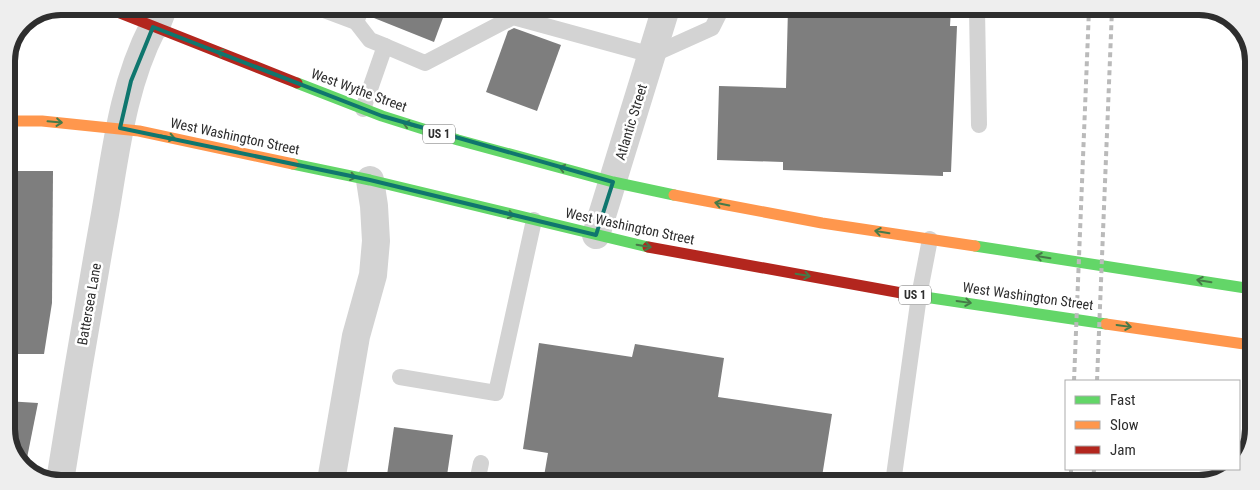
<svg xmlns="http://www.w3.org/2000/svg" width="1260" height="490" viewBox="0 0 1260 490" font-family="'Roboto Condensed',sans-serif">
	<rect width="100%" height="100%" fill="#fff"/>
	<g fill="#7e7e7e">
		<polygon points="372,7 447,7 434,42 369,16"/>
		<polygon points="788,8 951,9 950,26 957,26 951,172 943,172 943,176 783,170 783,162 717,160 719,86 786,88"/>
		<polygon points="514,28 561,45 537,111 486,92 508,31"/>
		<polygon points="6,171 53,171 52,303 44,354 6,354"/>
		<polygon points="539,343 632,357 635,344 724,358 718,397 832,414 821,483 543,482 548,453 523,449"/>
		<polygon points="6,401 38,403 25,468 18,463 6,433"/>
		<polygon points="394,427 453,435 446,482 386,482"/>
	</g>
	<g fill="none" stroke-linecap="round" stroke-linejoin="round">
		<g stroke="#d3d3d3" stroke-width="16">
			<polyline points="316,7 356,22 370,40 385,46 363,109"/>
			<polyline points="977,9 979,125"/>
			<polyline points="356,22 362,7"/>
			<polyline points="161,30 170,7"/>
			<polyline points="385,46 425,63 513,17 652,55 712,28 722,8"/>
			<polyline points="400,377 496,393 534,220"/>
			<polyline points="477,482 481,463"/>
			<polyline points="893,483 919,296 930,239"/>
		</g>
		<g stroke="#d3d3d3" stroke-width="28">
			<polyline points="596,235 666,8"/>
			<path d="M60,481C74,392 89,303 105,214C116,150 123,85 153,27"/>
			<polyline points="331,481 356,336 373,275 376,241 374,206 370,180"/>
		</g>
		<g stroke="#63d668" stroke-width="11">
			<polyline points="297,83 382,116 458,140 613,182 674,195"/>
			<polyline points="293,164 370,180 648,247"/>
			<polyline points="975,246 1252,289"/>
			<polyline points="918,296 1106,324"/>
		</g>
		<g stroke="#ff974d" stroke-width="11">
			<polyline points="6,121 42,121 139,131 293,164"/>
			<polyline points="674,195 822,223 975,246"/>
			<polyline points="1106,324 1251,345"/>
		</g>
		<g stroke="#b3261e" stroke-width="11">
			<polyline points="102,6 297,83"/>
			<polyline points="648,247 918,296"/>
		</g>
		<g stroke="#bababa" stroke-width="4" stroke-dasharray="5 4" stroke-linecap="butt">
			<polyline points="1074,381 1089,9"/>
			<polyline points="1097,381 1112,9"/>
			<polyline points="1071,483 1071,469"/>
			<polyline points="1093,483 1094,469"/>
		</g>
	</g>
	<defs><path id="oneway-shaft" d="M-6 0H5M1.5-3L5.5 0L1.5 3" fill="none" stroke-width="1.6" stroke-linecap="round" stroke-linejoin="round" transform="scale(1.25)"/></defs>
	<g stroke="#467a48">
		<use href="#oneway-shaft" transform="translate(224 54) rotate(-159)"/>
		<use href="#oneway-shaft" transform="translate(55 122) rotate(5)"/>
		<use href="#oneway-shaft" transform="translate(410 125) rotate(-163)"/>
		<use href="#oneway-shaft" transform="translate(168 137) rotate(12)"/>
		<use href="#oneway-shaft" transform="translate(566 169) rotate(-165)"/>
		<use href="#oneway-shaft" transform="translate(349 176) rotate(12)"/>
		<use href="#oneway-shaft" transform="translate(722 204) rotate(-169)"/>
		<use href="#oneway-shaft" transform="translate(507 214) rotate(14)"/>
		<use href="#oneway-shaft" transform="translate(882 232) rotate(-171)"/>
		<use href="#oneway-shaft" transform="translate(644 246) rotate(10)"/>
		<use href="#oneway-shaft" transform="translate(1043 257) rotate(-171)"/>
		<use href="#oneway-shaft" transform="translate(803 275) rotate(10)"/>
		<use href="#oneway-shaft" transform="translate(1204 281) rotate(-171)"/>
		<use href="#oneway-shaft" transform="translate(964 302) rotate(8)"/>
		<use href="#oneway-shaft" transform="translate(1124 326) rotate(8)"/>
	</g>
	<path fill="none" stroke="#0f766e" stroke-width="4" stroke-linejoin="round" d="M153,27L382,116L613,182L596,235L370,180L120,128L131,81Z"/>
	<g text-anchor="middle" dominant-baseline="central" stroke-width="5" stroke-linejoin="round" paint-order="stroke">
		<g fill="#fff" stroke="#6d6d6d" stroke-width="1">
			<rect x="423" y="124.5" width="32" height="19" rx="4"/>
			<rect x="899" y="285.5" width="32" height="19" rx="4"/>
		</g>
		<g font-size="12" font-weight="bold" fill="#2e2e2e">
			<text x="439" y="134">US 1</text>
			<text x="915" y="295">US 1</text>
		</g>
		<g font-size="14" fill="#2e2e2e" stroke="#fff">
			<text transform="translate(359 90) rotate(20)">West Wythe Street</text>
			<text transform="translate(631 122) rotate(-73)">Atlantic Street</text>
			<text transform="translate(235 136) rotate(12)">West Washington Street</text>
			<text transform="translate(630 226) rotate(12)">West Washington Street</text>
			<text transform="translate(1028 296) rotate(8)">West Washington Street</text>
			<text transform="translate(89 304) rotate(-80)">Battersea Lane</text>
		</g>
	</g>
	<path d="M0 0H1260V490H0ZM61 15H1199A46 46 0 0 1 1245 61V429A46 46 0 0 1 1199 475H61A46 46 0 0 1 15 429V61A46 46 0 0 1 61 15Z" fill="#eee" fill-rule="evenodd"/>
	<path fill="none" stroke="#2e2e2e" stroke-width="6" d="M61 15H1199A46 46 0 0 1 1245 61V429A46 46 0 0 1 1199 475H61A46 46 0 0 1 15 429V61A46 46 0 0 1 61 15Z"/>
	<rect x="1065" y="380" width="175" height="90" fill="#ffffff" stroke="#ababab"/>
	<rect x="1075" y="396" width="25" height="8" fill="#63d668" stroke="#ababab"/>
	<text x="1110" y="405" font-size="15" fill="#2e2e2e">Fast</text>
	<rect x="1075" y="421" width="25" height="8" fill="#ff974d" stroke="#ababab"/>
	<text x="1110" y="430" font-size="15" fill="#2e2e2e">Slow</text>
	<rect x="1075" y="446" width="25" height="8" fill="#b3261e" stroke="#ababab"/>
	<text x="1110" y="455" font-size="15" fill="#2e2e2e">Jam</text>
</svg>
